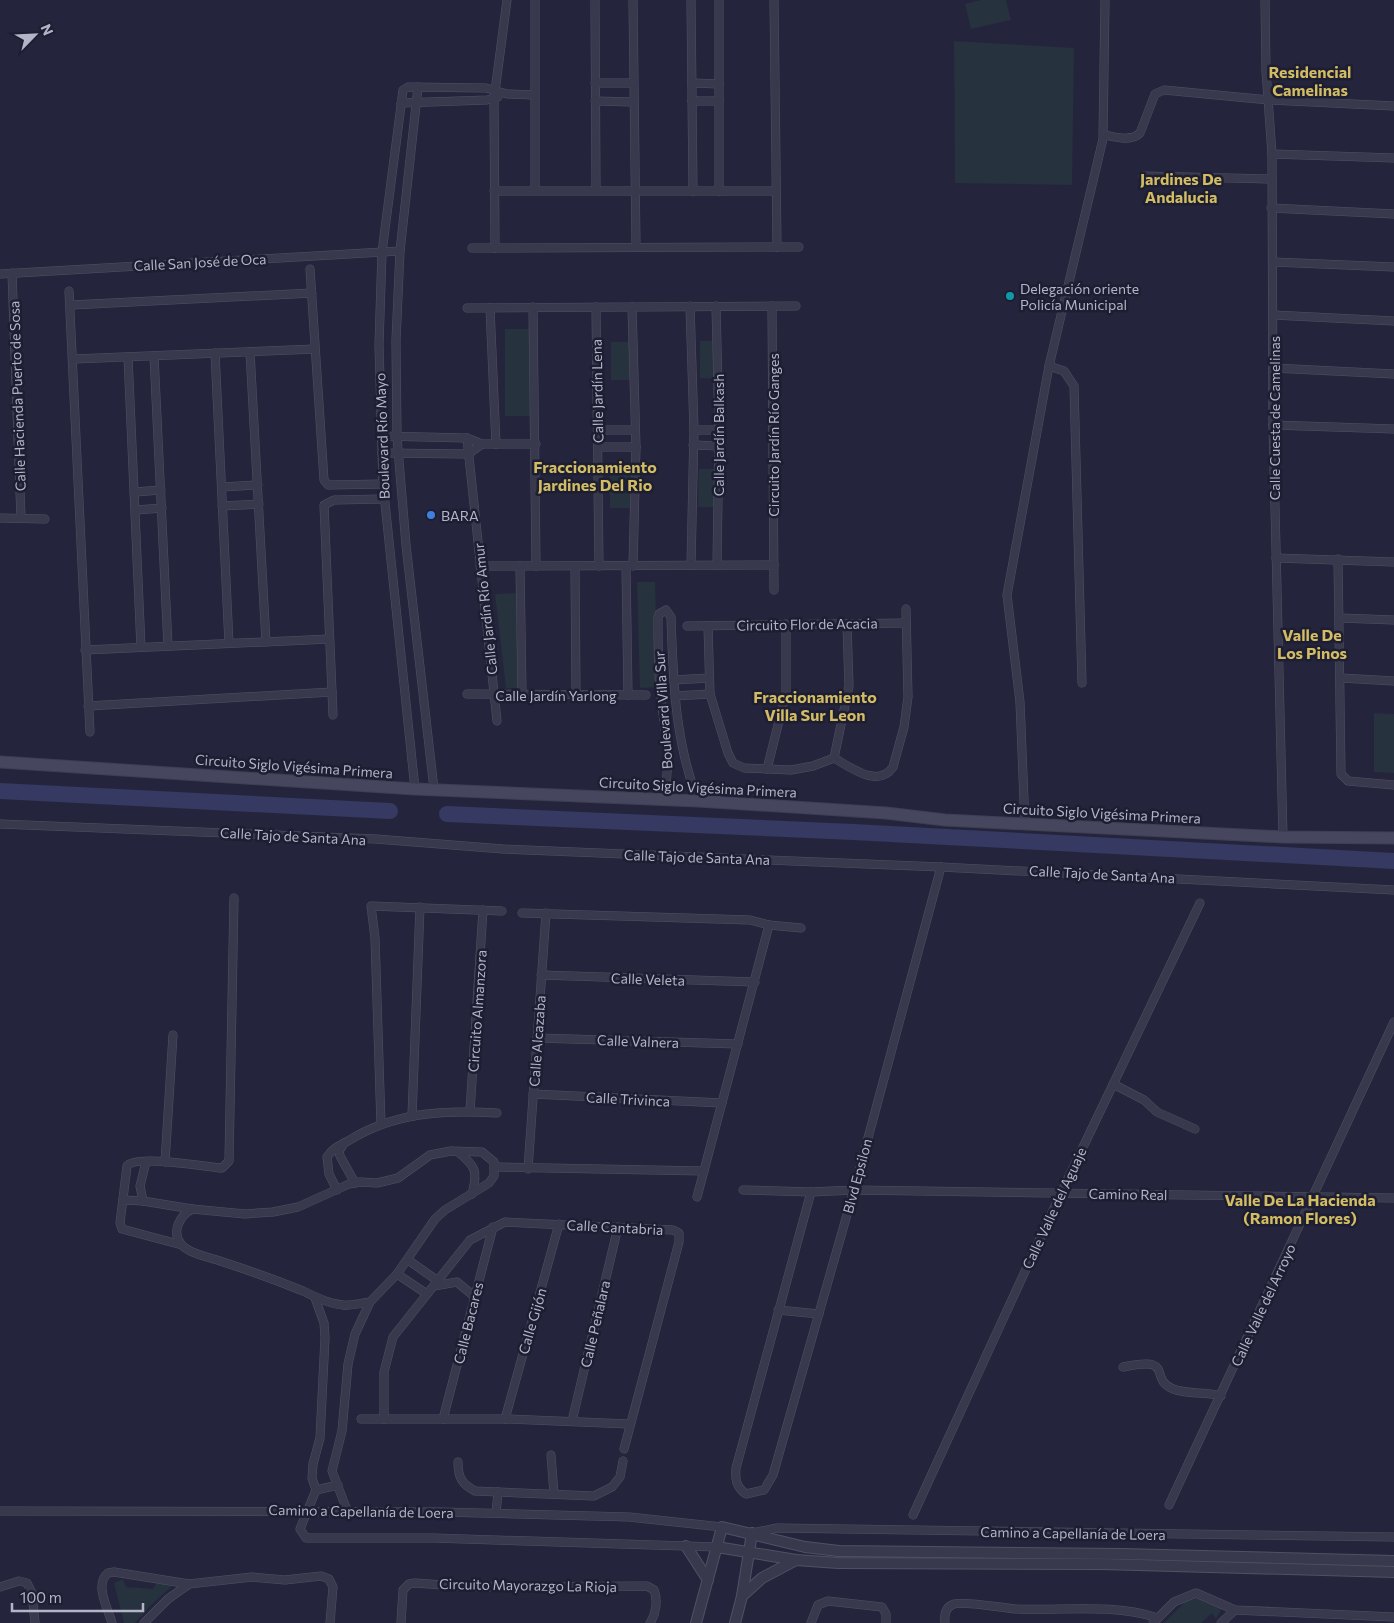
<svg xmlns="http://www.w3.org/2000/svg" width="1394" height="1623" viewBox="0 0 1394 1623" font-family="Commissioner,sans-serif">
	<rect width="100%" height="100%" fill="#24253c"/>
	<g fill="#26323d">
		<polygon points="981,0 1006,0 1011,20 971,29 965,4"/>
		<polygon points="954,41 1074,48 1072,185 955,183"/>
		<polygon points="505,329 530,329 531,416 505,416"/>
		<polygon points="700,341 720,341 720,379 700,378"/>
		<rect x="611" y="342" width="20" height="38"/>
		<polygon points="699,469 719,469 718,507 698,507"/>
		<rect x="610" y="470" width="20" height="38"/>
		<polygon points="637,582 655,582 658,687 640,688"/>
		<polygon points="516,593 518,688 506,688 495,594"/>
		<polygon points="1374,713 1394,714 1394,773 1374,772"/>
		<polygon points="123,1579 126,1587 153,1589 156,1584 161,1583 172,1586 150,1606 135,1623 124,1623 114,1583"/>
		<polygon points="1205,1596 1222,1608 1216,1619 1212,1613 1201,1623 1164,1623 1185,1602"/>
	</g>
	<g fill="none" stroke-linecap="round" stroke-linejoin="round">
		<g stroke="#363961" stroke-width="16">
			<polyline points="0,791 390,811"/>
			<polyline points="447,814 853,832 1394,861"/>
		</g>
		<g stroke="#505164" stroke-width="9">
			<g id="minor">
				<polyline points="535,0 535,190"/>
				<polyline points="595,0 596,190"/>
				<polyline points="633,0 636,246"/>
				<polyline points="691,0 693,191"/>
				<polyline points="719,0 719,191"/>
				<polyline points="774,0 777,247"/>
				<polyline points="1265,0 1266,71 1272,154 1273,425 1283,837"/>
				<polyline points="595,83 633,83"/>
				<polyline points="692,83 719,84"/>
				<polyline points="418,87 400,251 396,340 397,437 406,545 434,789"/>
				<polyline points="595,101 633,102"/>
				<polyline points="692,101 719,101"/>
				<polyline points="401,103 487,100 498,97"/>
				<path d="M1104,135C1115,137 1131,142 1140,133L1155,94L1164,90L1269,100L1394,106"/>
				<polyline points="1272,154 1394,158"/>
				<polyline points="1143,176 1271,179"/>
				<polyline points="494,191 775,191"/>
				<polyline points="1271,208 1394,214"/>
				<polyline points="472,248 799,247"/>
				<polyline points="495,248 494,99 507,0"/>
				<polyline points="1273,262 1394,267"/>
				<polyline points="310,269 324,480 328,485 383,484"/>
				<polyline points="12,273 21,518"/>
				<polyline points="0,274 400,251"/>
				<polyline points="69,291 90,732"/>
				<polyline points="71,305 312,293"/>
				<polyline points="690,306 694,430 691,565"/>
				<polyline points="716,306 719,430 717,565"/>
				<polyline points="772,306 774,590"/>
				<polyline points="533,307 536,566"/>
				<polyline points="596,307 599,566"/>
				<polyline points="632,307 636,447 633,566"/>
				<polyline points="467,308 796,306"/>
				<polyline points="490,308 496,444"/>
				<polyline points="1273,315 1394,321"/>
				<polyline points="250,352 266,642"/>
				<polyline points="215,353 229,643"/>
				<polyline points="154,356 168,646"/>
				<polyline points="128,357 141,647"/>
				<polyline points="74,359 315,349"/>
				<polyline points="1049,366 1064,371 1074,386 1082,683"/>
				<polyline points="1273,368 1394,374"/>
				<polyline points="1273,425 1394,429"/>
				<polyline points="598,430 635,430"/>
				<polyline points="694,430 719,430"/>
				<polyline points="381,436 467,438 482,444 536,444"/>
				<polyline points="467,438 497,721"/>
				<polyline points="693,445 719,446"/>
				<polyline points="598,447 636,447"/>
				<polyline points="382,453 468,454 482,444"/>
				<polyline points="222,487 258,485"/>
				<polyline points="135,492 161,490"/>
				<polyline points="222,506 259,504"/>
				<polyline points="136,510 162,508"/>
				<polyline points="0,518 45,519"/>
				<polyline points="1276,558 1394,562"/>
				<polyline points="1338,559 1341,774 1348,781 1394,785"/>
				<polyline points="480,566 774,565"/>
				<polyline points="520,566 522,695"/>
				<polyline points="575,566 576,695"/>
				<polyline points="626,566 628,695"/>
				<polyline points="1340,618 1394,620"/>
				<polyline points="687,626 906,623"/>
				<path d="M708,626L710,694L728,753L733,763L744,768L791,770L813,766L834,758C850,767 878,789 893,767L904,727L908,697L906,609"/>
				<polyline points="85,650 329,639"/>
				<polyline points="1341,678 1394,681"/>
				<polyline points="673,680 709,678"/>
				<polyline points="467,694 646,695"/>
				<polyline points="674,696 710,694"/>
				<polyline points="88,706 332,692"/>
				<polyline points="333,715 324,505 334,500 384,499"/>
				<polyline points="834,758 849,686 847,624"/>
				<polyline points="767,769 786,693 786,624"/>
				<polyline points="415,789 383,484 379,345 382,252 403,90 408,87 486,88 507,94 534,95"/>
				<path d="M663,800C673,755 664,732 660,688C658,665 658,641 658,618L659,614L666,610L671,617C673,680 675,742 698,801"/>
				<polyline points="0,824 376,839 503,849 941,867 1394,890"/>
				<polyline points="1025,825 1020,702 1007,595 1049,366 1103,139 1105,0"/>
				<polyline points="522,913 750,920 769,925 801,928"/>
				<polyline points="541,975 755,982"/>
				<polyline points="537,1038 738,1044"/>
				<polyline points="1113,1084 1144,1100 1157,1112 1195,1129"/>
				<polyline points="533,1094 722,1103"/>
				<polyline points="470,1111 483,910"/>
				<polyline points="412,1116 420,907"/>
				<polyline points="381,1124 375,938 371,906 502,911"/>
				<polyline points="344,1143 339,1151 340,1156 355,1183"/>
				<path d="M458,1152C476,1166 478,1172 472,1194"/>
				<polyline points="165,1162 173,1035"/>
				<polyline points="495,1167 704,1171"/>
				<polyline points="528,1169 546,913"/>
				<path d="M337,1190L329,1174L327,1157C333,1148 339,1146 348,1141C394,1112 443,1110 497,1113"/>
				<polyline points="743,1190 811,1192 854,1190 1394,1198"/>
				<path d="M811,1192L736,1468C735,1479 736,1487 746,1494L764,1490L773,1475L854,1190L941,867"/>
				<polyline points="697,1197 769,925"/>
				<polyline points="123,1200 143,1201 192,1209"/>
				<polyline points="143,1201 140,1186 146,1162"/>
				<path d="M182,1245L122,1229L120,1223L127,1166C136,1154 206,1167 222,1168L229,1161L234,898"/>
				<polyline points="408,1260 438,1281"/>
				<polyline points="397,1274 427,1294"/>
				<polyline points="434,1286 457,1282 475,1297"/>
				<polyline points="315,1298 324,1323 325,1338 320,1438 313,1464 312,1478 316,1490 300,1529 306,1538 433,1538 717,1547"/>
				<polyline points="778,1310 819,1314"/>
				<path d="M1123,1367C1177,1356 1147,1378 1173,1389C1188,1395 1206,1391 1221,1396"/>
				<polyline points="361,1419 505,1419 629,1424"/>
				<polyline points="384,1419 384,1372 393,1337 470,1240 505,1222 673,1230 679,1233 679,1242 624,1449"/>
				<polyline points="443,1419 493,1227"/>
				<polyline points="505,1419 559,1224"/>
				<polyline points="572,1421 618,1227"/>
				<polyline points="551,1455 554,1494"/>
				<path d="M458,1462C458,1478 462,1484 475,1491L594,1496L612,1487L620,1477L623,1461"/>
				<polyline points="316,1490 338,1485"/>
				<polyline points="1169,1505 1394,1022"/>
				<path d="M347,1510L332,1471L342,1431L348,1364L355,1334L370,1302L397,1274L435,1219L445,1210L489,1183L494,1176V1162L482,1152L451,1151L430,1155L398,1178L377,1183L360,1182L349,1184L298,1207L273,1212L245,1214L192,1209C180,1216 171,1231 181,1244C189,1254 209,1257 220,1261C248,1270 276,1280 303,1291C316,1297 329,1304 343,1305C352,1306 361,1303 370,1302"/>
				<polyline points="0,1511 441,1512 629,1517 722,1527"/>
				<polyline points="496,1513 498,1492"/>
				<polyline points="913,1515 1061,1193 1200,903"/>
				<polyline points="752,1533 777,1528 1394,1537"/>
				<polyline points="0,1587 19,1581 27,1583 32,1593 35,1623"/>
				<path d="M112,1623C108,1609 94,1584 108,1573L114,1572L189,1584L252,1577L285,1580L321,1576L329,1579L333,1587L330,1623"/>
				<polyline points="144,1623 168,1599 189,1584"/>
				<path d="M401,1623L403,1590L409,1584L415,1583L472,1587L647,1586L654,1590C658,1600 656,1614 650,1623"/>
				<polyline points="811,1623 818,1605 828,1601 882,1607 886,1614 886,1623"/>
				<path d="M945,1623C944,1615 945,1607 954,1604C965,1601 1002,1608 1016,1609C1063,1611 1112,1603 1158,1618"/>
				<polyline points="1153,1623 1174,1602 1196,1593 1235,1610 1394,1617"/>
				<polyline points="1221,1623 1235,1610"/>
			</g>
		</g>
		<g stroke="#505164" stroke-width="12">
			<g id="tertiary">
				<polyline points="686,1546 708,1580"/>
				<polyline points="717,1547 796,1560 838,1563 1102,1564 1394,1572"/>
				<polyline points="742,1596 762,1578 796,1560"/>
				<polyline points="696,1623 722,1527 805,1547 839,1551 1122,1554 1394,1561"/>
				<polyline points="735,1623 742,1596 752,1533"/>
			</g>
		</g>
		<g stroke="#3e3f52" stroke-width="13">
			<polyline id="secondary" points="0,762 415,789 698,801 886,813 945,820 1283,837 1394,838"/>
		</g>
		<use href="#minor" stroke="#38394d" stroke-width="8"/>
		<use href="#tertiary" stroke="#38394d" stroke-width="10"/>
		<use href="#secondary" stroke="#46465f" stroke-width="11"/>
	</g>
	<circle fill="#0f9aa8" stroke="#1d1e31" stroke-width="2" cx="1010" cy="296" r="5"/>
	<circle fill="#3f7fe0" stroke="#1d1e31" stroke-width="2" cx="431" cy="515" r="5"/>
	<g text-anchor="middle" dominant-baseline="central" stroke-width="5" stroke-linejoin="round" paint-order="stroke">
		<g font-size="14" fill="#b3b4c8" stroke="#1d1e31">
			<text transform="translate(200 262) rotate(-3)">Calle San José de Oca</text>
			<text transform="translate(597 391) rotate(-91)">Calle Jardín Lena</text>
			<text transform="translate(17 396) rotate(-92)">Calle Hacienda Puerto de Sosa</text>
			<text transform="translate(1274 418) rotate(-90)">Calle Cuesta de Camelinas</text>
			<text transform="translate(718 435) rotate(-90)">Calle Jardín Balkash</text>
			<text transform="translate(773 435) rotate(-90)">Circuito Jardín Río Ganges</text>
			<text transform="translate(382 436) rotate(-92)">Boulevard Río Mayo</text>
			<text transform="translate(485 609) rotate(-96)">Calle Jardín Río Amur</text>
			<text transform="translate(807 624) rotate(-1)">Circuito Flor de Acacia</text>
			<text x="556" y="695">Calle Jardín Yarlong</text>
			<text transform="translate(663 710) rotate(-94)">Boulevard Villa Sur</text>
			<text transform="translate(294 766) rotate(4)">Circuito Siglo Vigésima Primera</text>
			<text transform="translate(698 787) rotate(3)">Circuito Siglo Vigésima Primera</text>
			<text transform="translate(1102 813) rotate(3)">Circuito Siglo Vigésima Primera</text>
			<text transform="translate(293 836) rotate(3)">Calle Tajo de Santa Ana</text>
			<text transform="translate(697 857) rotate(2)">Calle Tajo de Santa Ana</text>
			<text transform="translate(1102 874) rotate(3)">Calle Tajo de Santa Ana</text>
			<text transform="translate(648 979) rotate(2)">Calle Veleta</text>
			<text transform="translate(477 1011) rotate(-86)">Circuito Almanzora</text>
			<text transform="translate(537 1041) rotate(-86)">Calle Alcazaba</text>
			<text transform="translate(638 1041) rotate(2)">Calle Valnera</text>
			<text transform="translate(628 1099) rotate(3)">Calle Trivinca</text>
			<text transform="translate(857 1176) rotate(-75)">Blvd Epsilon</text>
			<text transform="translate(1128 1194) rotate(1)">Camino Real</text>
			<text transform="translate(1054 1208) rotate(-65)">Calle Valle del Aguaje</text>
			<text transform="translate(615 1227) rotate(3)">Calle Cantabria</text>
			<text transform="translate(1263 1305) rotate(-65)">Calle Valle del Arroyo</text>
			<text transform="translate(532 1321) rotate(-74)">Calle Gijón</text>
			<text transform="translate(468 1323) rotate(-76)">Calle Bacares</text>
			<text transform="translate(595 1324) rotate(-77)">Calle Peñalara</text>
			<text transform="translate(361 1511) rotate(1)">Camino a Capellanía de Loera</text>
			<text transform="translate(1073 1533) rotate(1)">Camino a Capellanía de Loera</text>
			<text transform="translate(528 1585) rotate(1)">Circuito Mayorazgo La Rioja</text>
		</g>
		<g font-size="14" fill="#b3b4c8" stroke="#1d1e31" text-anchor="start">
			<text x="1020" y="288">Delegación oriente<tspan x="1020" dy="16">Policía Municipal</tspan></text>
			<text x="441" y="515">BARA</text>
		</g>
		<g font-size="16" font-weight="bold" fill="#d2bc64" stroke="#1d1e31">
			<text x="1310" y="71">Residencial<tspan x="1310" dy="18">Camelinas</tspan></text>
			<text x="1181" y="178">Jardines De<tspan x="1181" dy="18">Andalucia</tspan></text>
			<text x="595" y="466">Fraccionamiento<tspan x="595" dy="18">Jardines Del Rio</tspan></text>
			<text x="1312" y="634">Valle De<tspan x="1312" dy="18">Los Pinos</tspan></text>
			<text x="815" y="696">Fraccionamiento<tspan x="815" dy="18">Villa Sur Leon</tspan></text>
			<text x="1300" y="1199">Valle De La Hacienda<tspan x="1300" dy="18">(Ramon Flores)</tspan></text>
		</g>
	</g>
	<g transform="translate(35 35) rotate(66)" stroke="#1d1e31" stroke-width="4" paint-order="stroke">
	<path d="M0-4L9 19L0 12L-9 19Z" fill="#b3b4c8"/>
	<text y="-8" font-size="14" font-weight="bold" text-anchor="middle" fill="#b3b4c8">N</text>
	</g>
	<path d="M12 1603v8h131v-8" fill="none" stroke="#b3b4c8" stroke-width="2.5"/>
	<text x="20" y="1603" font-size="15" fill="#b3b4c8" stroke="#1d1e31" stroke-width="4" paint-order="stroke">100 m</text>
</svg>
